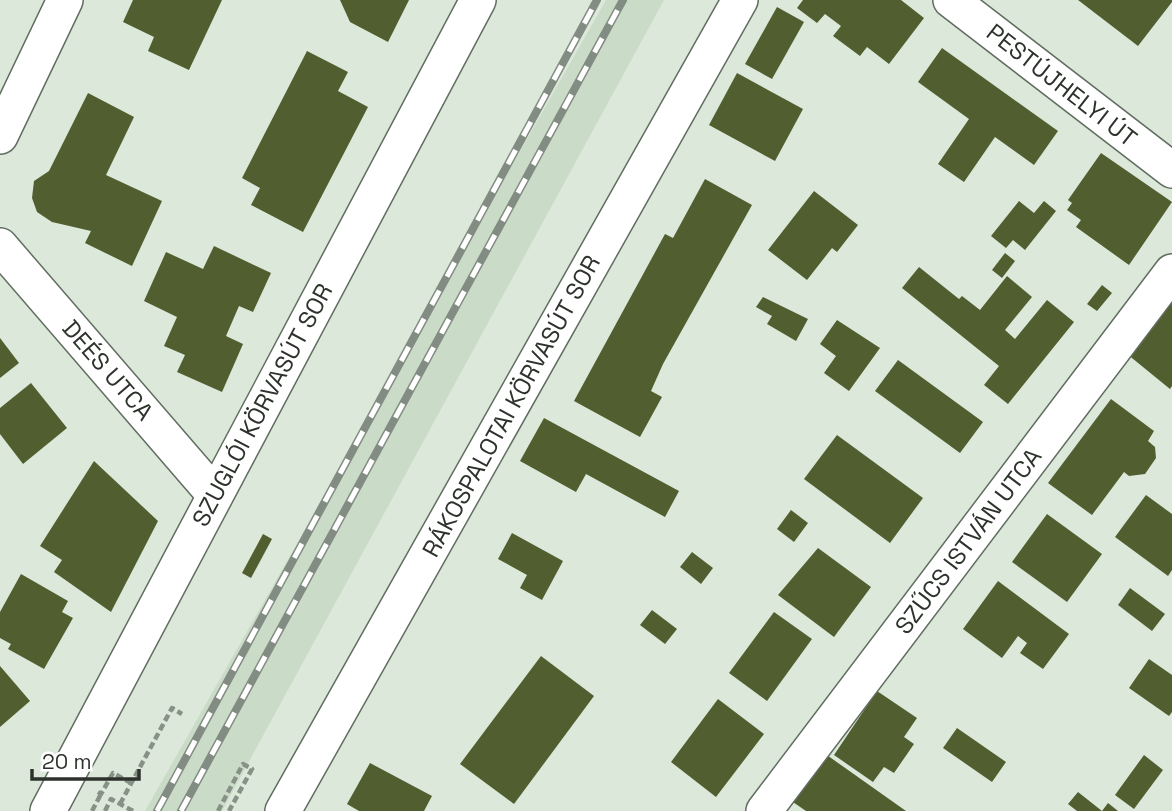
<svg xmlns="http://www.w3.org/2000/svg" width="1172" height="811" viewBox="0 0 1172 811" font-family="'Space Grotesk',sans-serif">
	<rect width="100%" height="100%" fill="#dbe8da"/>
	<polygon fill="#cadcc8" points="606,0 664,0 222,811 145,811"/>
	<g fill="#515f30">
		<polygon points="133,0 222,0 189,70 148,51 154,37 123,22"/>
		<polygon points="340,0 409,0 388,42 350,22"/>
		<polygon points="803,0 901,0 924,18 889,64 867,47 860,56 833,36 841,26 825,14 817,23 797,8"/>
		<polygon points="1078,0 1172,0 1172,2 1138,46"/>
		<polygon points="777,7 804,22 772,79 745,64"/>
		<polygon points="942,48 1058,131 1034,165 995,137 964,182 938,164 969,119 918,82"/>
		<polygon points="307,51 348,72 338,91 368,107 303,232 251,205 260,188 242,178"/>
		<polygon points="737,73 803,109 775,161 709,125"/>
		<polygon points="88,93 134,117 106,175 162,201 132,266 85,243 91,231 52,222 37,212 32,198 34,181 49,171"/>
		<polygon points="1101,153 1172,202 1129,265 1076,227 1081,220 1067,210 1072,203 1068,200"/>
		<polygon points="705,179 752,205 663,364 651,391 662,397 640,437 574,401 665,234 673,238"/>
		<polygon points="814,191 858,225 837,252 832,248 807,280 768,250"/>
		<polygon points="1019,201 1034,213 1044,201 1056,211 1025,250 1013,240 1006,248 991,236"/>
		<polygon points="214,246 271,273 253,312 239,306 226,336 243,344 222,392 177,372 185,355 164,346 177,317 144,301 166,252 203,269"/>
		<polygon points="1005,253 1015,261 1002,278 992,270"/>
		<polygon points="919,267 959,299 962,296 980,310 1007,276 1032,297 1005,330 1015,339 1047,300 1074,322 1008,404 984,385 999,366 902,288"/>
		<polygon points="1102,285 1112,293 1097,311 1087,304"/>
		<polygon points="763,297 808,319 796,341 767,324 772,316 756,307"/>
		<polygon points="1172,297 1172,386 1170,389 1127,354"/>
		<polygon points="837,320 880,348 849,391 824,373 836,356 820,344"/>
		<polygon points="0,338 19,363 0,378"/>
		<polygon points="898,360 983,422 960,453 875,391"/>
		<polygon points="31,383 67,428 23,464 0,434 0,408"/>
		<polygon points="1111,399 1154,431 1148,441 1155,447 1156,458 1145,474 1129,476 1124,472 1092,515 1048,483"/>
		<polygon points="544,418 679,491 665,517 586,474 576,492 520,461"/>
		<polygon points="837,435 923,498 890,543 804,479"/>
		<polygon points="94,461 158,521 111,612 54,572 62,560 40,546"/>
		<polygon points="1146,495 1172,514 1172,570 1168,576 1115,537"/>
		<polygon points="791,510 808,523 794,542 777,529"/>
		<polygon points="1047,514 1102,554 1067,602 1012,562"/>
		<polygon points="512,533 563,561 542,600 520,588 527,575 498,559"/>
		<polygon points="263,534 272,539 251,578 242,573"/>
		<polygon points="818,548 871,587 834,637 778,595"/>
		<polygon points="692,552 713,568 701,584 680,567"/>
		<polygon points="21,574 68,601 62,612 73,618 44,669 8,649 11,644 0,638 0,612"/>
		<polygon points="998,581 1069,634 1043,669 1020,653 1027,643 1018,636 1002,658 963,629"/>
		<polygon points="1130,588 1165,614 1152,631 1118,605"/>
		<polygon points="652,610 677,629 665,644 640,625"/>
		<polygon points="774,612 812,639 767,701 729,673"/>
		<polygon points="541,656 594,696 514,804 460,764"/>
		<polygon points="1149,659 1172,675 1172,712 1169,716 1129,688"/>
		<polygon points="0,666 30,701 0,727"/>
		<polygon points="877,691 917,718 904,737 914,744 894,773 884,767 873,782 834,755"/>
		<polygon points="718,699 764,734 716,797 671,762"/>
		<polygon points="957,728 1006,762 992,782 943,748"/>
		<polygon points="824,753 906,811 806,811 790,800"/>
		<polygon points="1144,755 1163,770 1134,809 1115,795"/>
		<polygon points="370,763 432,796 424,811 359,811 347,804"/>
		<polygon points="1078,792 1102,811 1108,803 1118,811 1077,811 1068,804"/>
	</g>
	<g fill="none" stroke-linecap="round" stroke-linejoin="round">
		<g stroke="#616d60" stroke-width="38">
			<g id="minor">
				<polyline points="951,0 1172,170"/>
				<polyline points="0,136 65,0"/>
				<polyline points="0,246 215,495"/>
				<polyline points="48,811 478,0"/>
				<polyline points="283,811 740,0"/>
				<polyline points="764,811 1172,272"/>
			</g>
		</g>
		<g stroke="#879186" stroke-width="4.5" stroke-dasharray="7 3.5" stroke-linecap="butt">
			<polyline points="98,792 101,794 113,773 131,783"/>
			<polyline points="120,804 172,708 182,714"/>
			<polyline points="92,811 101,794"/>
			<polyline points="105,811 111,799 133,811"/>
			<polyline points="218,811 243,764 252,769 229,811"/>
		</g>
		<use href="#minor" stroke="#fff" stroke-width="35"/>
		<g stroke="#838c82" stroke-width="8">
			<g id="rail">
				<polyline points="157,811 597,0"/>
				<polyline points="181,811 623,0"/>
			</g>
		</g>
		<use href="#rail" stroke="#fff" stroke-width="5" stroke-dasharray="16" stroke-linecap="butt"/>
	</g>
	<g text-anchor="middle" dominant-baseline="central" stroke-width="7" stroke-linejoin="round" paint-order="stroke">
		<g font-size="24" fill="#2d322c" stroke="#fff">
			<text transform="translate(1062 85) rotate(38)">PESTÚJHELYI ÚT</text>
			<text transform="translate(108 370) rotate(49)">DEÉS UTCA</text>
			<text transform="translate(262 405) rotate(-62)">SZUGLÓI KÖRVASÚT SOR</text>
			<text transform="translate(511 406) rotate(-61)">RÁKOSPALOTAI KÖRVASÚT SOR</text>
			<text transform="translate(968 541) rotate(-53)">SZŰCS ISTVÁN UTCA</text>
		</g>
	</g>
	<path d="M32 769v10h107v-10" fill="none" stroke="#2d322c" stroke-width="3.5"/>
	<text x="42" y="769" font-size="21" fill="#2d322c" stroke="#ffffff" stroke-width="5" paint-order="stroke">20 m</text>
</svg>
